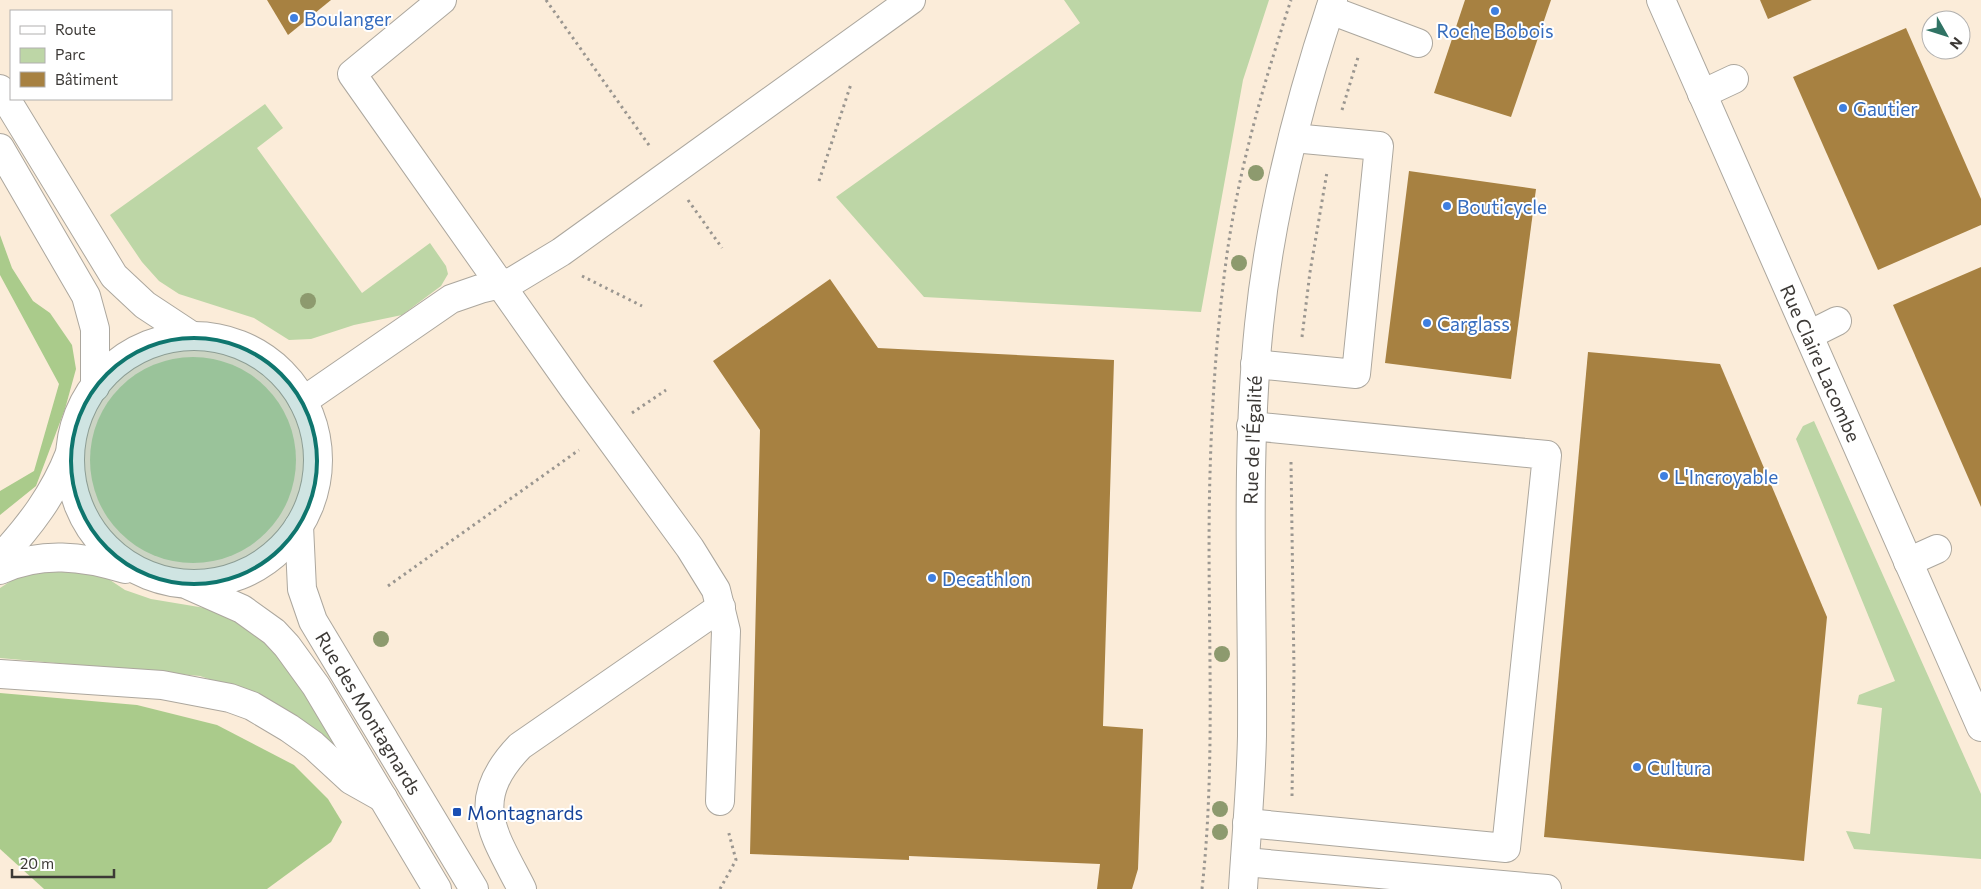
<svg xmlns="http://www.w3.org/2000/svg" width="1981" height="889" viewBox="0 0 1981 889" font-family="Commissioner,sans-serif">
	<rect width="100%" height="100%" fill="#fdf7ee"/>
	<path fill="#fbecd9" fill-rule="evenodd" d="M0,0H1981V889H0ZM11,11H171V99H11ZM1931,20H1961V50H1931Z"/>
	<g fill="#bdd6a6">
		<polygon points="1064,0 1269,0 1243,80 1201,312 924,297 836,197 1080,23"/>
		<polygon points="265,104 283,128 257,148 362,293 430,243 446,266 448,274 441,286 402,315 354,325 311,339 289,340 254,318 179,294 159,281 142,262 110,215"/>
		<circle cx="193" cy="460" r="103"/>
		<polygon points="1814,421 1981,794 1981,859 1854,849 1846,831 1870,834 1882,708 1857,704 1859,695 1895,681 1796,439 1803,426"/>
		<path d="M44,567L104,576L125,590L151,599L217,610L240,621L274,647L338,742L333,744C292,710 251,693 200,676L0,658V588L25,572Z"/>
	</g>
	<g fill="#aacb8b">
		<polygon points="0,235 12,268 33,301 50,313 72,345 76,369 65,409 36,486 0,515 0,491 34,471 59,384 0,275"/>
		<polygon points="0,693 137,705 217,725 294,765 328,799 342,822 331,842 267,889 44,889 0,849"/>
	</g>
	<g fill="#a78141">
		<polygon points="267,0 331,0 288,35"/>
		<polygon points="1465,0 1551,0 1511,117 1434,93"/>
		<polygon points="1760,0 1812,0 1768,19"/>
		<polygon points="1906,28 1981,199 1981,225 1878,270 1793,77"/>
		<polygon points="1409,171 1536,189 1511,379 1385,363"/>
		<polygon points="1981,267 1981,507 1893,305"/>
		<polygon points="830,279 878,348 1114,360 1103,726 1143,729 1138,869 1132,889 1097,889 1100,864 909,856 909,860 750,854 760,430 713,361"/>
		<polygon points="1588,352 1720,364 1827,617 1804,861 1544,837"/>
	</g>
	<g fill="none" stroke-linecap="round" stroke-linejoin="round">
		<g stroke="#aca79e" stroke-width="30">
			<g id="minor">
				<polyline points="442,0 352,74 574,389 690,548 716,590 726,631 720,801"/>
				<polyline points="1661,0 1981,727"/>
				<polyline points="1330,10 1418,43"/>
				<polyline points="0,89 114,276 145,305 192,336"/>
				<polyline points="1702,94 1734,79"/>
				<polyline points="0,148 86,296 95,329 95,387"/>
				<polyline points="1809,335 1837,321"/>
				<circle cx="194" cy="460" r="124"/>
				<polyline points="1255,364 1356,374 1379,146 1293,138"/>
				<polyline points="303,401 451,299 480,289 513,281 561,252 911,0"/>
				<polyline points="299,526 302,589 313,621 474,889"/>
				<path d="M0,558C30,526 54,494 70,453"/>
				<polyline points="1908,562 1937,549"/>
				<path d="M0,570C41,551 83,556 125,569"/>
				<polyline points="190,586 242,609 274,632 287,646 316,686 437,889"/>
				<polyline points="0,674 162,685 230,698 252,706 289,728 313,745 351,780 383,798"/>
				<polyline points="1247,823 1506,848 1547,455 1251,426"/>
				<polyline points="1245,862 1547,889"/>
				<path d="M522,889C493,832 467,801 520,746L721,607"/>
				<path d="M1243,889C1246,838 1251,787 1252,736C1253,598 1245,462 1259,325C1270,215 1298,105 1333,0"/>
			</g>
		</g>
		<g stroke="#9a9690" stroke-width="3" stroke-dasharray="2.5 4" stroke-linecap="butt">
			<polyline points="546,0 651,148"/>
			<polyline points="1342,110 1359,54"/>
			<polyline points="819,181 851,84"/>
			<polyline points="688,200 722,248"/>
			<polyline points="582,276 642,306"/>
			<polyline points="1302,337 1310,272 1327,172"/>
			<polyline points="632,413 666,390"/>
			<polyline points="1291,462 1294,671 1292,796"/>
			<polyline points="388,586 579,450"/>
			<polyline points="720,889 736,860 728,830"/>
			<path d="M1202,889C1217,753 1206,611 1210,474C1212,400 1217,327 1227,254C1239,168 1264,82 1291,0"/>
		</g>
		<use href="#minor" stroke="#fff" stroke-width="28"/>
	</g>
	<g fill="#8d9a6e">
		<circle cx="1256" cy="173" r="8"/>
		<circle cx="1239" cy="263" r="8"/>
		<circle cx="308" cy="301" r="8"/>
		<circle cx="381" cy="639" r="8"/>
		<circle cx="1222" cy="654" r="8"/>
		<circle cx="1220" cy="809" r="8"/>
		<circle cx="1220" cy="832" r="8"/>
	</g>
	<path fill="#0f766e" fill-opacity="0.2" stroke="#0f766e" stroke-width="4" stroke-linejoin="round" d="M71 461a123 123 0 1 1 246 0a123 123 0 1 1-246 0Z"/>
	<g fill="#3f7fe0" stroke="#fff" stroke-width="2">
		<circle cx="1495" cy="11" r="5"/>
		<circle cx="294" cy="18" r="5"/>
		<circle cx="1843" cy="108" r="5"/>
		<circle cx="1447" cy="206" r="5"/>
		<circle cx="1427" cy="323" r="5"/>
		<circle cx="1664" cy="476" r="5"/>
		<circle cx="932" cy="578" r="5"/>
		<circle cx="1637" cy="767" r="5"/>
	</g>
	<rect fill="#1a4fb4" stroke="#fff" stroke-width="2" x="452" y="807" width="10" height="10" rx="2.5"/>
	<g text-anchor="middle" dominant-baseline="central" stroke-width="4" stroke-linejoin="round" paint-order="stroke">
		<g font-size="19" fill="#366cbe" stroke="#fff" text-anchor="start">
			<text x="304" y="18">Boulanger</text>
			<text x="1495" y="30" text-anchor="middle">Roche Bobois</text>
			<text x="1853" y="108">Gautier</text>
			<text x="1457" y="206">Bouticycle</text>
			<text x="1437" y="323">Carglass</text>
			<text x="1674" y="476">L'Incroyable</text>
			<text x="942" y="578">Decathlon</text>
			<text x="1647" y="767">Cultura</text>
		</g>
		<g font-size="19" fill="#3c3936" stroke="#fff">
			<text transform="translate(1821 363) rotate(66)">Rue Claire Lacombe</text>
			<text transform="translate(1252 440) rotate(-88)">Rue de l'Égalité</text>
			<text transform="translate(369 713) rotate(59)">Rue des Montagnards</text>
		</g>
		<g font-size="19" fill="#164399" stroke="#fff" text-anchor="start">
			<text x="467" y="812">Montagnards</text>
		</g>
	</g>
	<rect x="10" y="10" width="162" height="90" fill="#ffffff" stroke="#b1b0af"/>
	<rect x="20" y="26" width="25" height="8" fill="#ffffff" stroke="#b1b0af"/>
	<text x="55" y="35" font-size="15" fill="#3c3936">Route</text>
	<rect x="20" y="48" width="25" height="15" fill="#bdd6a6" stroke="#b1b0af"/>
	<text x="55" y="60" font-size="15" fill="#3c3936">Parc</text>
	<rect x="20" y="72" width="25" height="15" fill="#a78141" stroke="#b1b0af"/>
	<text x="55" y="85" font-size="15" fill="#3c3936">Bâtiment</text>
	<g transform="translate(1946 35) rotate(129)"><circle r="24" fill="#ffffff" stroke="#b1b0af"/>
	<path d="M0-4L9 19L0 12L-9 19Z" fill="#307364"/>
	<text y="-8" font-size="14" font-weight="bold" text-anchor="middle" fill="#3c3936">N</text>
	</g>
	<path d="M12 869v8h102v-8" fill="none" stroke="#3c3936" stroke-width="2.5"/>
	<text x="20" y="869" font-size="15" fill="#3c3936" stroke="#ffffff" stroke-width="4" paint-order="stroke">20 m</text>
</svg>
